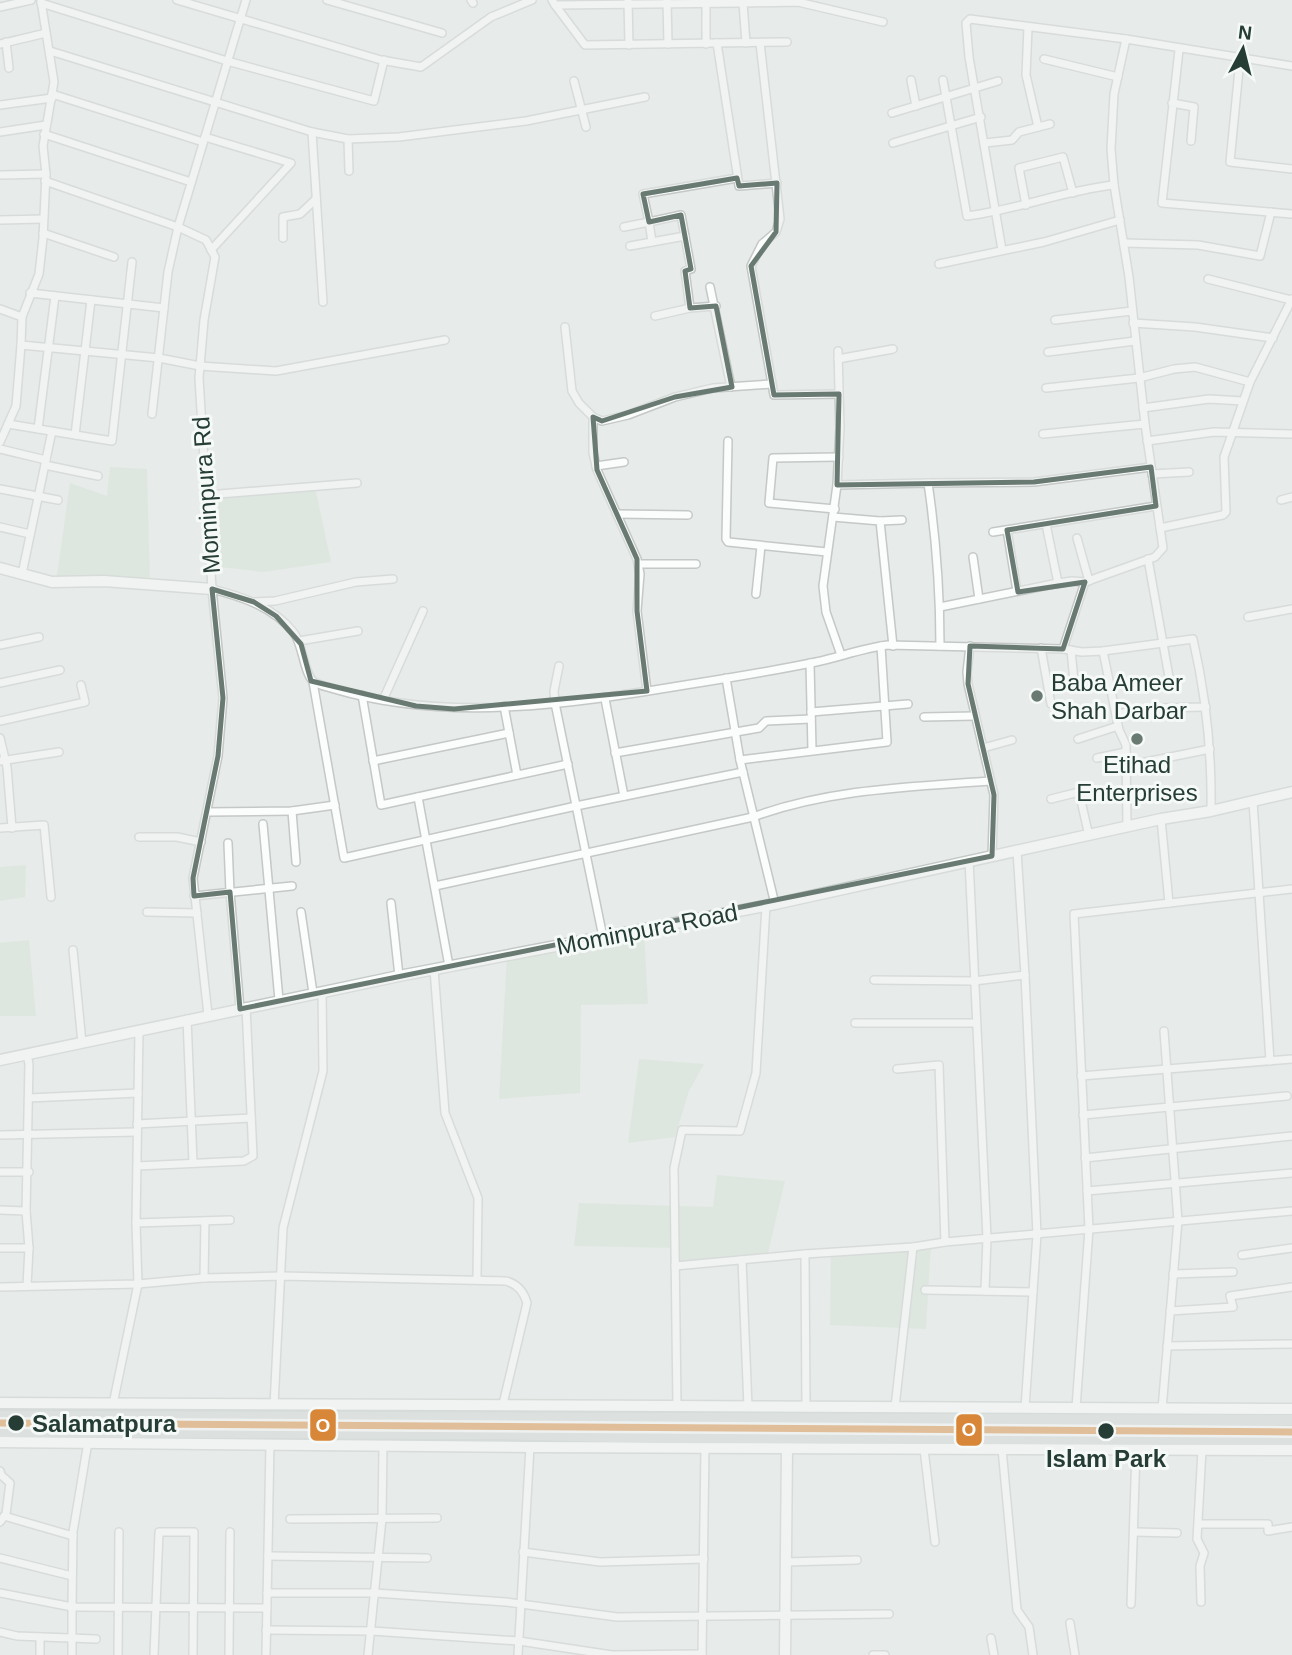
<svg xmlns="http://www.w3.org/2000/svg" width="1292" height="1655" viewBox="0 0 1292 1655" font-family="Helvetica,sans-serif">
	<rect width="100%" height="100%" fill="#e7ebe9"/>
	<g fill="#d1e3d5">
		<polygon points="110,467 147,469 150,584 56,582 70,483 107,496"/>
		<polygon points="315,487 331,562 264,572 210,566 207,495"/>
		<polygon points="26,865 25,897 0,901 0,867"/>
		<polygon points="644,929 648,1004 581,1005 580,1093 499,1099 507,955"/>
		<polygon points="29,940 36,1016 0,1016 0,943"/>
		<polygon points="639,1059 704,1064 689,1091 675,1137 628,1143"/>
		<polygon points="717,1175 785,1181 767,1257 675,1266 675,1248 574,1246 579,1203 713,1207"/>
		<polygon points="931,1245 926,1329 830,1325 831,1252"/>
	</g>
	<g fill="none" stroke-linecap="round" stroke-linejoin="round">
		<g stroke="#c4c8c6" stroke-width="10">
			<g id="street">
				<polyline points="177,0 381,60 421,67 491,17 532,0"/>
				<polyline points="327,0 442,33"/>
				<polyline points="471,0 473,3"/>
				<polyline points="552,0 555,5 743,3 744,0"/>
				<polyline points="628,1 629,45"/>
				<polyline points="667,1 668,44"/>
				<polyline points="41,3 227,61 374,101 384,60"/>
				<polyline points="555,5 585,45 787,42"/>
				<polyline points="0,7 31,0"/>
				<polyline points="1028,27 1026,75 1038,127"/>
				<polyline points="6,42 9,68"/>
				<polyline points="717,43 739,186 777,183"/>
				<polyline points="746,43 743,3 798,2 883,22"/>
				<polyline points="760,43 780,219 776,232 762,244 751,266 774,395 839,394"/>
				<polyline points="0,44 46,33"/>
				<polyline points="706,44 706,1"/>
				<polyline points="1179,50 1162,203 1292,214"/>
				<polyline points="50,51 312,132 348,139 399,137 526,121 645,97"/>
				<polyline points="1044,59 1118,77"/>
				<polyline points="1240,59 1230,162 1292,169"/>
				<polyline points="911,80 916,106"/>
				<path d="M943,80L967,216C1017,210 1065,190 1114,185"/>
				<polyline points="574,81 586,127"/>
				<polyline points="52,94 203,142"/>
				<polyline points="1172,103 1194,107 1191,141"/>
				<polyline points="0,105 52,98"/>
				<polyline points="892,113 998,81"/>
				<polyline points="0,132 46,125"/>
				<polyline points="312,132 323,302"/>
				<polyline points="44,134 191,182"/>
				<polyline points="205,137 291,163 211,250"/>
				<polyline points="348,139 349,171"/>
				<polyline points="893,143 981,117"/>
				<polyline points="985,143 1012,140 1019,132 1050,124"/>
				<polyline points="0,175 46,174"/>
				<polyline points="45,181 178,227 168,272 152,414"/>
				<polyline points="1026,205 1019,168 1063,157 1073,193"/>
				<polyline points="0,220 43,219"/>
				<polyline points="624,227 649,222 652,242"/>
				<polyline points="43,233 114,257"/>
				<polyline points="283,238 283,217 300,214 316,199"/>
				<polyline points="1124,243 1198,245 1260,256 1271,212"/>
				<polyline points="630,246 685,236"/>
				<polyline points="1002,250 969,57 966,23 970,19 1126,39 1292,66"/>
				<polyline points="939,264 1044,242 1120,220"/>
				<polyline points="1208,279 1291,300"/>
				<polyline points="710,287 731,387"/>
				<polyline points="30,293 164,308"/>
				<polyline points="690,308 685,271 691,269 681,215 649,222 643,194 737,178"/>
				<polyline points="0,309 22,317 21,345 159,358 200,366 276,371 445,340"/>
				<polyline points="655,316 690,308 716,306"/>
				<polyline points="22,317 39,274 43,238 46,174 43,146 54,82 41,1"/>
				<polyline points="1055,320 1132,311"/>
				<polyline points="1133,323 1195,327 1273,338"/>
				<polyline points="565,327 572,391 579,403 593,417 593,453 597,470 637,559 640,574 637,611 647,691"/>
				<polyline points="21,345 16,406 8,424 112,441 132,262"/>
				<polyline points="838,351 840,428 837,485 823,586 826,612 841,655"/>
				<polyline points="1048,352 1135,341"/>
				<polyline points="838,359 893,349"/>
				<polyline points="1046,388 1139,378 1174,369 1195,367 1250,382"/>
				<polyline points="1143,408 1209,399 1243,401"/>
				<polyline points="593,417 602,421 628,415 675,397 713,388 771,384"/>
				<polyline points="38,429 55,296"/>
				<polyline points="1043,434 1145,424"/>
				<polyline points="75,435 91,300"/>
				<polyline points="728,441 726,539 728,542 827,552"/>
				<polyline points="1147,441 1214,432 1292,434"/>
				<polyline points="0,442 8,424"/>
				<polyline points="0,449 46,460"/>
				<polyline points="45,465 98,476"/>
				<polyline points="596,466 624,462"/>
				<polyline points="1152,474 1189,472"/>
				<polyline points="928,483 1034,482 1151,467"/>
				<path d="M837,485L928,483C936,537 940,591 940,646"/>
				<polyline points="0,489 58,500"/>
				<polyline points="207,495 357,483"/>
				<polyline points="1281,500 1292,497"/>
				<polyline points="835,509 769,503 773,458 839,457"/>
				<polyline points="617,514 688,515"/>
				<polyline points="833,517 880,521 893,646"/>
				<polyline points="880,521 902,520"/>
				<polyline points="1046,524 1058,583"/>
				<polyline points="0,527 30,534"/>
				<polyline points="1160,528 1223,515 1226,512 1224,457 1250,382 1292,299"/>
				<polyline points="1007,530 1017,591"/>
				<polyline points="993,532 1156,506"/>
				<polyline points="1077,538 1089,581"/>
				<polyline points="973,557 979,599"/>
				<polyline points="1148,559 1169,677"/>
				<polyline points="638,564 696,564"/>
				<polyline points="22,574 52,431"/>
				<path d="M212,589C243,597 274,607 294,633C303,645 304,675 314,682C318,685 328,687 334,689C448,723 570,704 685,685C729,678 773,671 816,662C840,657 863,648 888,645L1063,649L1085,582L1155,557L1163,548L1145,424L1129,277L1114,185L1111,149L1114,94L1126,39"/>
				<polyline points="756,594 761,546"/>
				<polyline points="254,602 275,601 356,582 393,579"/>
				<polyline points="940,607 1058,583 1072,581 1085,582"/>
				<polyline points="1248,617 1292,609"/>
				<polyline points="299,641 358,631"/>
				<polyline points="0,645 39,637"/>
				<polyline points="970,646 967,672 968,684 994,795 992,856"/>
				<polyline points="1041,648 1051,704"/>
				<path d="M1063,649L1082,652L1103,651L1193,639C1206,696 1212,752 1211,811"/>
				<polyline points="1071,650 1074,681"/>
				<polyline points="1103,651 1119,730 1126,745 1127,827"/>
				<polyline points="810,663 812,750"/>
				<polyline points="559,666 554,691 555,703 603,937"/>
				<polyline points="726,678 740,760 775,904"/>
				<polyline points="313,682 344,858 576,806 743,772"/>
				<polyline points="0,683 60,670"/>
				<polyline points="362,695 381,805 568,764"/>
				<polyline points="605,699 624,796"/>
				<polyline points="383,700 423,611"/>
				<polyline points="504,706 517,775"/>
				<polyline points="811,712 908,704"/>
				<polyline points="1116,714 1157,708 1206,707"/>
				<polyline points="924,717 975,716"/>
				<polyline points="0,721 85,702 81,685"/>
				<polyline points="0,738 7,767 12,828"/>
				<polyline points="1078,739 1118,726"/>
				<polyline points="983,748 1012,740"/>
				<polyline points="615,753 759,728 766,721 811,719"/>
				<polyline points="1097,758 1126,752"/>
				<polyline points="740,760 887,742 881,646"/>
				<polyline points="0,761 59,752"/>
				<polyline points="373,761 509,733"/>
				<polyline points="1126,766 1210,749"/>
				<polyline points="418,797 449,966"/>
				<polyline points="1051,799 1079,792 1089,836"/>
				<polyline points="1253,801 1270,1061"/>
				<polyline points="292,811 296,862"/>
				<polyline points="207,812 292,811 335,805"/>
				<polyline points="1161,819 1169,903"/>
				<polyline points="263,824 279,1000"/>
				<polyline points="0,828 44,825 51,897"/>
				<polyline points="139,837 177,837 201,842"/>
				<polyline points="228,843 230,892 240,1009"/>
				<polyline points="1017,851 1025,975 1037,1234 1025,1408"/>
				<polyline points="969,860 987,1238 985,1291"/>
				<path d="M435,886L753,817C829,789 910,787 990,781"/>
				<polyline points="194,896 292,886"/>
				<polyline points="391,903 399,976"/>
				<polyline points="147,912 197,913"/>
				<polyline points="301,912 313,993"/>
				<polyline points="73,950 82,1043"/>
				<polyline points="434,969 445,1113 478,1198 477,1280"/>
				<polyline points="874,980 974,981 1025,975"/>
				<polyline points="208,1015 193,878 218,756 223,698 212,589 199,378 204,320 215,257 206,240 178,227 246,0"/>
				<polyline points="187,1019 193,1162"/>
				<polyline points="855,1023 976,1023"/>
				<polyline points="27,1055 29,1064 26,1211 29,1248 27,1286"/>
				<polyline points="897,1069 939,1065 945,1242"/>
				<polyline points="1081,1076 1292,1059"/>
				<polyline points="29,1098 138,1093"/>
				<polyline points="1083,1115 1287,1096"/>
				<polyline points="137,1124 251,1118"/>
				<polyline points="0,1135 137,1132"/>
				<polyline points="1085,1158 1292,1136"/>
				<polyline points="137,1166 244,1161 253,1156 246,1007"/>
				<polyline points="0,1172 29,1172"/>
				<polyline points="1087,1191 1292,1173"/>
				<polyline points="0,1210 26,1211"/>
				<polyline points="136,1223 230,1220"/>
				<polyline points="0,1248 29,1248"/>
				<polyline points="805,1254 806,1407"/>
				<polyline points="1242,1255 1292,1248"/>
				<polyline points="742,1260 748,1407"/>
				<polyline points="675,1266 805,1254 913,1247 945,1242 1292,1211"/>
				<polyline points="1173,1274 1233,1272"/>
				<polyline points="204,1278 205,1221"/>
				<path d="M0,1287L138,1284L204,1278L281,1276L506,1281C517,1284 524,1292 527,1303L503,1404"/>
				<polyline points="925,1290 1033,1292"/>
				<polyline points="1170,1311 1233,1307 1230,1296 1292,1287"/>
				<polyline points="1167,1346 1292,1344"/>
				<polyline points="113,1404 138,1284 136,1223 139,1030"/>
				<polyline points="274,1405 283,1228 323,1071 322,992"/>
				<polyline points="677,1406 674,1168 682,1130 740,1131 756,1073 766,906"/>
				<polyline points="895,1407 913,1247"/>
				<polyline points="1076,1408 1089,1229 1074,914 1292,889"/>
				<polyline points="1162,1409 1178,1221 1164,1031"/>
				<polyline points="88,1442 73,1532 72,1607 267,1608"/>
				<polyline points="924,1449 935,1542"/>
				<polyline points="1002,1449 1017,1610 1029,1627 1033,1655"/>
				<polyline points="0,1471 1,1475 10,1483 6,1514 0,1522"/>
				<polyline points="4,1516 73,1536"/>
				<polyline points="290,1519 437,1518"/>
				<polyline points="1199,1524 1268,1524 1268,1531 1292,1527"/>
				<polyline points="1134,1532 1177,1533"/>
				<polyline points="523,1552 600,1562 704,1559"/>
				<polyline points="268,1556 427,1558"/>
				<polyline points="0,1558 72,1576"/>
				<polyline points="786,1562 857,1560"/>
				<polyline points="0,1593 72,1607 72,1655"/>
				<polyline points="267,1593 375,1593 506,1602 617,1617 889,1614"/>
				<polyline points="1201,1602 1200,1566 1204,1553 1197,1539 1202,1450"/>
				<polyline points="1131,1604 1136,1450"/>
				<polyline points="1070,1623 1075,1655"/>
				<polyline points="266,1630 372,1631 519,1641 612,1655 702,1654"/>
				<polyline points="0,1632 17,1636 96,1639"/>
				<polyline points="991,1638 994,1655"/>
				<polyline points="40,1655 40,1637"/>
				<polyline points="118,1655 119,1532"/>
				<polyline points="154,1655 159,1532 194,1532 193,1655"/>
				<polyline points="229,1655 230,1532"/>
				<polyline points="266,1655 270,1444"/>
				<polyline points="368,1655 382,1519 383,1445"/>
				<polyline points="518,1655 530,1447"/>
				<polyline points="702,1655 705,1448"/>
				<polyline points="873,1655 885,1655"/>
			</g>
		</g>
		<g stroke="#c3c9c6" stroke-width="13">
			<g id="secondary">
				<polyline points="0,568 52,582 104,581 212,589"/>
				<polyline points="0,1060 399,976 775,904 1161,819 1211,811 1292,792"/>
				<polyline points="0,1403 1292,1409"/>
				<polyline points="0,1442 530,1447 1292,1450"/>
				<polyline points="785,1655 787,1446"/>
			</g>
		</g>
		<g stroke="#c2cac7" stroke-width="14">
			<g id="primary">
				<polyline points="0,1416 1292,1420"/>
				<polyline points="0,1432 498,1434 657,1438 1292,1440"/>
			</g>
		</g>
		<use href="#street" stroke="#fbfcfc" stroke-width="7"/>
		<use href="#secondary" stroke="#fbfcfc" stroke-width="10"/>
		<use href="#primary" stroke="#cfd6d3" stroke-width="10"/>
		<g stroke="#f5f9f7" stroke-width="12">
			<polyline id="metro-1" points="0,1423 1292,1432"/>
		</g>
		<use href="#metro-1" stroke="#d88739" stroke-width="7"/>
	</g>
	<path d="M0 0H1292V1655H0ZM737,178L739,186L777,183L776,232L751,266L774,395L839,394L837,485L1034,482L1151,467L1156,506L1007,530L1018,592L1085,582L1063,649L970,646L968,684L994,795L992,856L240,1009L230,892L194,896L193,878L218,756L223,698L212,589L254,602L276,616L301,644L311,681L416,706L454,709L647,691L637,611V559L597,470L593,417L602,421L675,397L732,387L716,306L690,308L685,271L691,269L681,215L649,222L643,194Z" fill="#e7ebe9" fill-opacity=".55" fill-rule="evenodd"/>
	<path fill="none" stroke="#697a73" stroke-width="5" stroke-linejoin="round" d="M737,178L739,186L777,183L776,232L751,266L774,395L839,394L837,485L1034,482L1151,467L1156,506L1007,530L1018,592L1085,582L1063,649L970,646L968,684L994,795L992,856L240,1009L230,892L194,896L193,878L218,756L223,698L212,589L254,602L276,616L301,644L311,681L416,706L454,709L647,691L637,611V559L597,470L593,417L602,421L675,397L732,387L716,306L690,308L685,271L691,269L681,215L649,222L643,194Z"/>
	<g fill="#697a73" stroke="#f5f9f7" stroke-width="2.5">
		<circle cx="1037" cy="696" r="7"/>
		<circle cx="1137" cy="739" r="7"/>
	</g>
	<g fill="#253d34" stroke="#f5f9f7" stroke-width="2.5">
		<circle cx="16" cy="1423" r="9"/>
		<circle cx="1106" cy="1431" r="9"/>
	</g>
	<g text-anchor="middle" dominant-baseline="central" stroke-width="6" stroke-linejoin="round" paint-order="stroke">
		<g font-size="24" fill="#253d34" stroke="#f5f9f7">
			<text transform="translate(206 495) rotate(-94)">Mominpura Rd</text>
			<text transform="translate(647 929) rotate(-11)">Mominpura Road</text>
		</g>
		<g font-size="24" fill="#253d34" stroke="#f5f9f7" text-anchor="start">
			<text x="1051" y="682">Baba Ameer<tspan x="1051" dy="28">Shah Darbar</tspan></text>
			<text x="1137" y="764" text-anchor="middle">Etihad<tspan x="1137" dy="28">Enterprises</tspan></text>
		</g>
		<g font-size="24" font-weight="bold" fill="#253d34" stroke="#f5f9f7" text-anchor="start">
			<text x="32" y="1423">Salamatpura</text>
			<text x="1106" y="1458" text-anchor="middle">Islam Park</text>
		</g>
	</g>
	<g stroke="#f5f9f7" stroke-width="2.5">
		<rect x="309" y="1408" width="28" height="34" rx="7" fill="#d88739"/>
		<rect x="955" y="1413" width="28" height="34" rx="7" fill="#d88739"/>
	</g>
	<g font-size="19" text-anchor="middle" font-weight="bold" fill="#fff">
		<text x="323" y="1432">O</text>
		<text x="969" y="1436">O</text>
	</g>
	<g transform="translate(1243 49) rotate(7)" stroke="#f5f9f7" stroke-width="5" paint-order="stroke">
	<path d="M0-5L12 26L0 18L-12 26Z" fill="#253d34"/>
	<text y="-10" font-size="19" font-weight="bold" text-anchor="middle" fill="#253d34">N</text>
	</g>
</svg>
